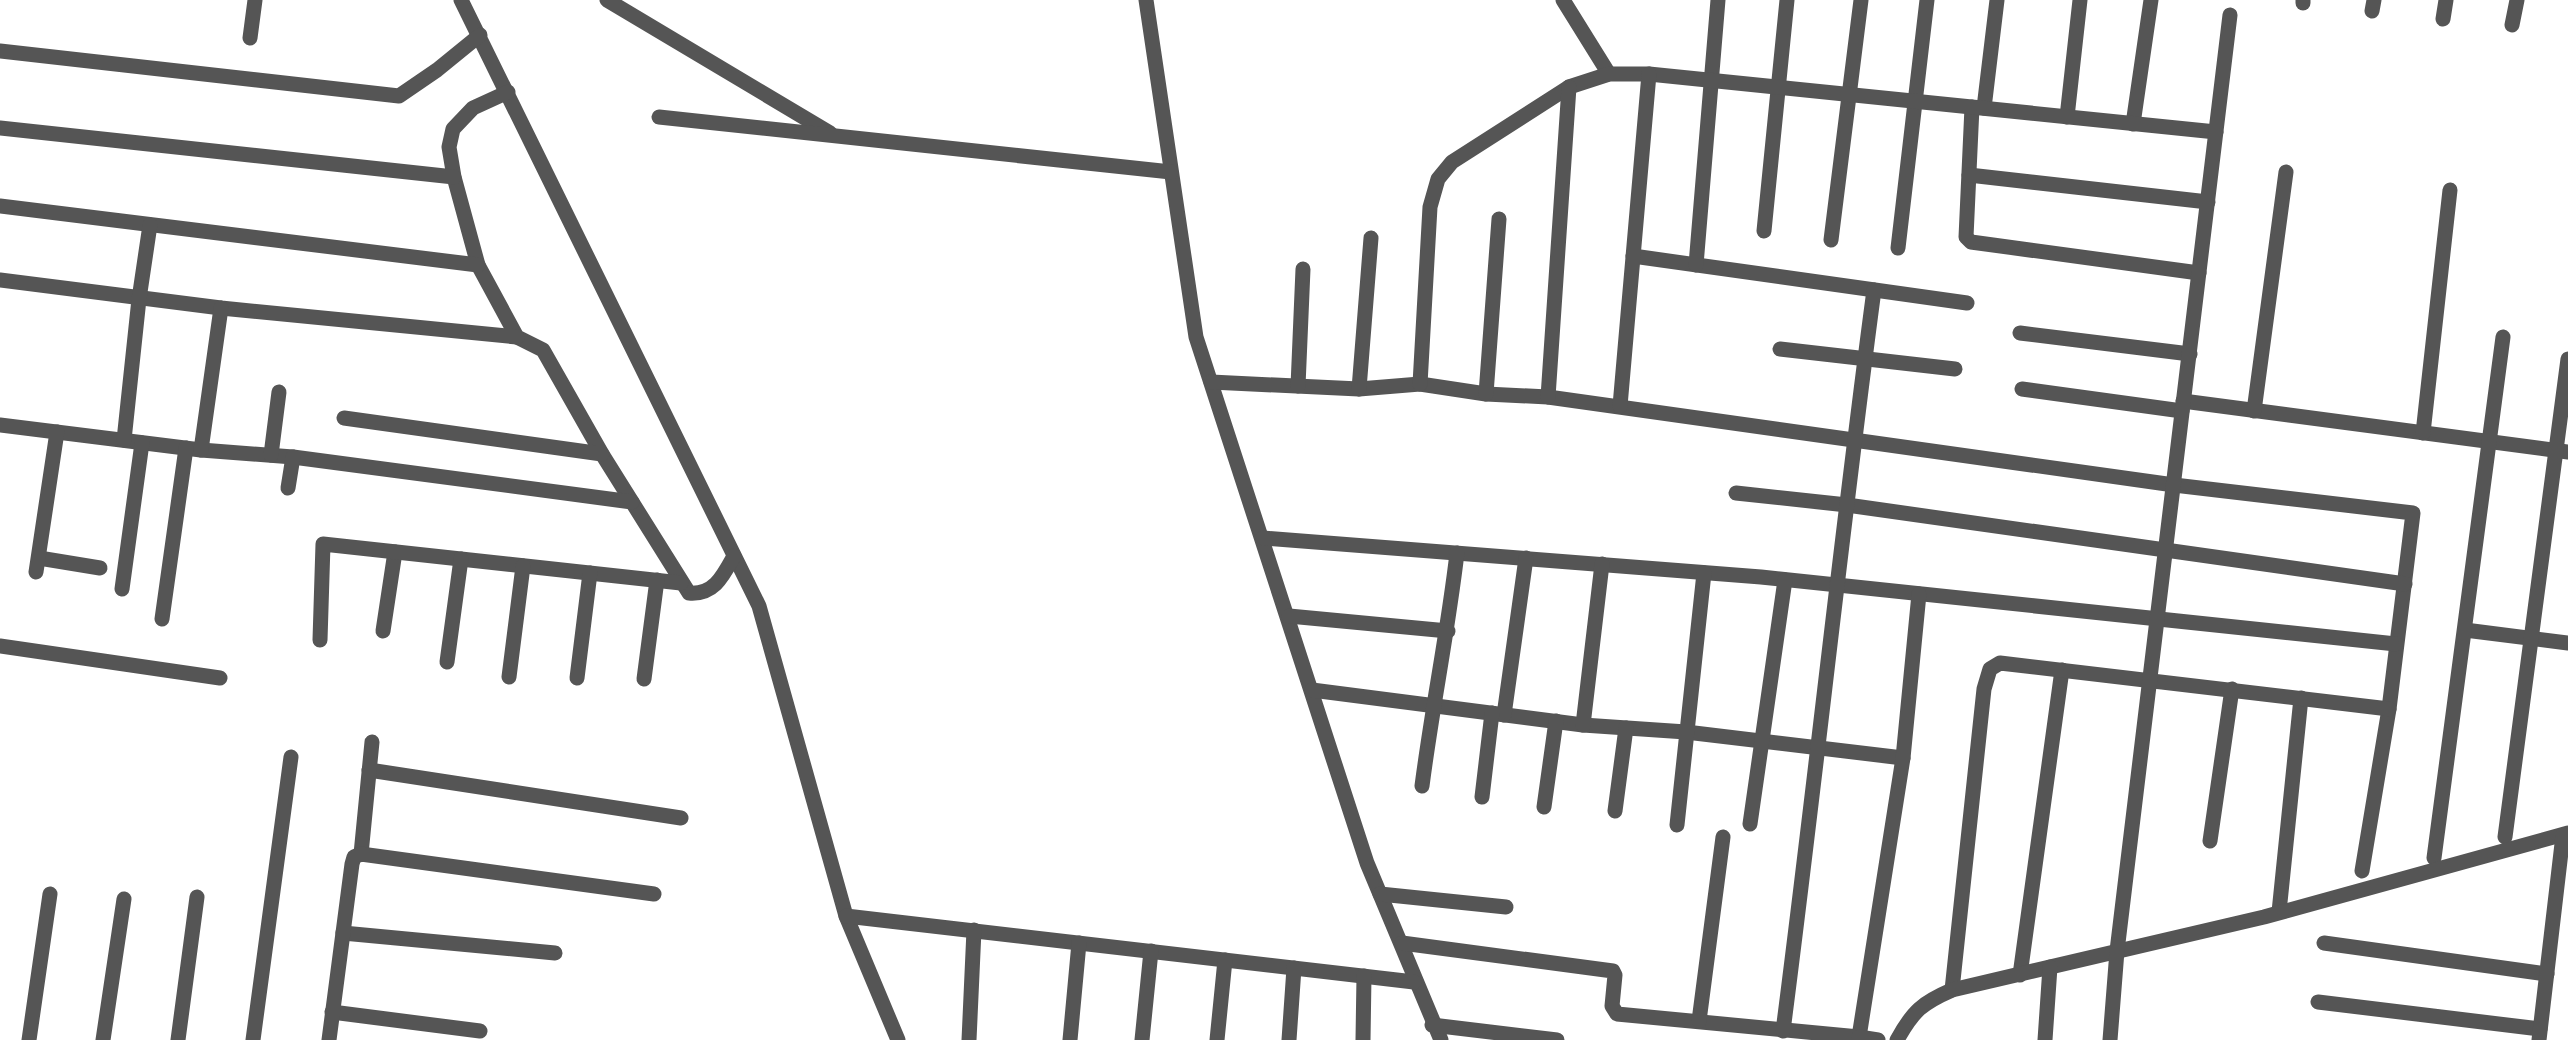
<svg xmlns="http://www.w3.org/2000/svg" width="2568" height="1040" viewBox="0 0 2568 1040" font-family="Jost,sans-serif">
	<rect width="100%" height="100%" fill="#fff"/>
	<g fill="none" stroke-linecap="round" stroke-linejoin="round">
		<g stroke="#555" stroke-width="15">
			<polyline points="461,0 759,606 846,916 898,1040"/>
			<polyline points="607,0 830,133"/>
			<polyline points="1146,0 1196,337 1367,863 1441,1040"/>
			<polyline points="1563,0 1609,74"/>
			<polyline points="2303,3 2303,0"/>
			<polyline points="2372,11 2374,0"/>
			<polyline points="2443,19 2446,0"/>
			<polyline points="2512,25 2517,0"/>
			<polyline points="250,38 255,0"/>
			<polyline points="0,51 399,96 437,70 480,35"/>
			<path d="M508,92L473,108L453,129L449,147L454,177L478,265L517,337L543,350L602,454L689,593C714,595 723,576 734,556"/>
			<polyline points="1972,107 1966,237 1971,242 2199,273"/>
			<polyline points="1984,108 1997,0"/>
			<polyline points="659,117 1171,172"/>
			<polyline points="2067,117 2080,0"/>
			<polyline points="2133,124 2151,0"/>
			<polyline points="0,128 454,177"/>
			<polyline points="1969,175 2208,202"/>
			<polyline points="0,206 478,265"/>
			<polyline points="1764,231 1787,0"/>
			<polyline points="1831,240 1861,0"/>
			<polyline points="1898,248 1927,0"/>
			<polyline points="1633,256 1967,303"/>
			<polyline points="1696,265 1718,0"/>
			<polyline points="0,280 221,308 517,337"/>
			<polyline points="2020,333 2190,354"/>
			<polyline points="1780,349 1955,369"/>
			<polyline points="1211,382 1359,389 1420,384 1486,394 1548,397 2174,485 2413,513 2389,709 2362,871"/>
			<polyline points="1420,384 1430,207 1438,179 1452,162 1569,87 1609,74 1649,74 2216,132"/>
			<polyline points="1298,386 1303,269"/>
			<polyline points="1359,389 1371,238"/>
			<polyline points="2022,389 2182,411"/>
			<polyline points="1486,394 1499,219"/>
			<polyline points="1548,397 1569,87"/>
			<polyline points="2183,401 2568,452"/>
			<polyline points="1620,406 1649,74"/>
			<polyline points="2254,411 2286,172"/>
			<polyline points="344,418 602,454"/>
			<polyline points="0,425 201,450 293,457 632,502"/>
			<polyline points="2423,433 2450,190"/>
			<polyline points="124,440 139,299 150,225"/>
			<polyline points="201,450 221,308"/>
			<polyline points="271,455 279,392"/>
			<polyline points="288,488 293,457"/>
			<polyline points="1736,493 1847,505 2405,584"/>
			<polyline points="1263,538 1761,577 2396,644"/>
			<polyline points="39,558 100,568"/>
			<polyline points="36,572 57,432"/>
			<polyline points="122,589 142,443"/>
			<polyline points="1289,616 1448,631"/>
			<polyline points="162,619 186,448"/>
			<polyline points="2465,630 2568,643"/>
			<polyline points="383,631 395,552"/>
			<polyline points="320,640 323,544 681,583"/>
			<polyline points="0,646 220,678"/>
			<polyline points="447,662 461,559"/>
			<polyline points="509,677 523,566"/>
			<polyline points="577,678 590,573"/>
			<polyline points="644,679 657,580"/>
			<polyline points="1312,690 1583,725 1686,732 1903,758"/>
			<polyline points="1504,715 1526,558"/>
			<polyline points="1583,725 1602,564"/>
			<polyline points="369,770 681,818"/>
			<path d="M1422,786C1432,708 1448,631 1457,553"/>
			<polyline points="1482,797 1492,713"/>
			<polyline points="1544,807 1556,721"/>
			<polyline points="1615,811 1626,728"/>
			<polyline points="1750,824 1785,580"/>
			<polyline points="1677,825 1704,573"/>
			<polyline points="2505,837 2568,359"/>
			<polyline points="2210,841 2232,689"/>
			<polyline points="361,854 372,742"/>
			<polyline points="2434,858 2503,337"/>
			<polyline points="1380,894 1506,907"/>
			<polyline points="2279,912 2301,698"/>
			<polyline points="846,916 1414,982"/>
			<polyline points="343,933 555,953"/>
			<polyline points="1402,943 1613,971 1615,975 1612,1006 1617,1014 1859,1037 1903,758 1919,594"/>
			<polyline points="2324,943 2547,974"/>
			<polyline points="2020,975 2062,670"/>
			<polyline points="1952,990 1984,689 1990,669 2000,663 2389,709"/>
			<polyline points="2318,1002 2540,1029"/>
			<polyline points="332,1012 480,1031"/>
			<polyline points="1699,1021 1723,837"/>
			<polyline points="1432,1025 1557,1040"/>
			<path d="M1783,1031C1815,784 1841,537 1874,290"/>
			<polyline points="1859,1037 1878,1040"/>
			<polyline points="29,1040 50,894"/>
			<polyline points="103,1040 124,899"/>
			<polyline points="178,1040 197,897"/>
			<polyline points="253,1040 291,757"/>
			<polyline points="329,1040 352,864 354,857 361,854 654,894"/>
			<polyline points="969,1040 974,930"/>
			<polyline points="1070,1040 1079,943"/>
			<polyline points="1142,1040 1151,951"/>
			<polyline points="1217,1040 1225,960"/>
			<polyline points="1289,1040 1294,968"/>
			<polyline points="1363,1040 1364,976"/>
			<path d="M1897,1040C1913,1011 1922,1003 1952,990L2264,917L2568,833"/>
			<polyline points="2045,1040 2050,967"/>
			<polyline points="2110,1040 2117,951 2230,15"/>
			<polyline points="2539,1040 2563,835"/>
		</g>
	</g>
</svg>
